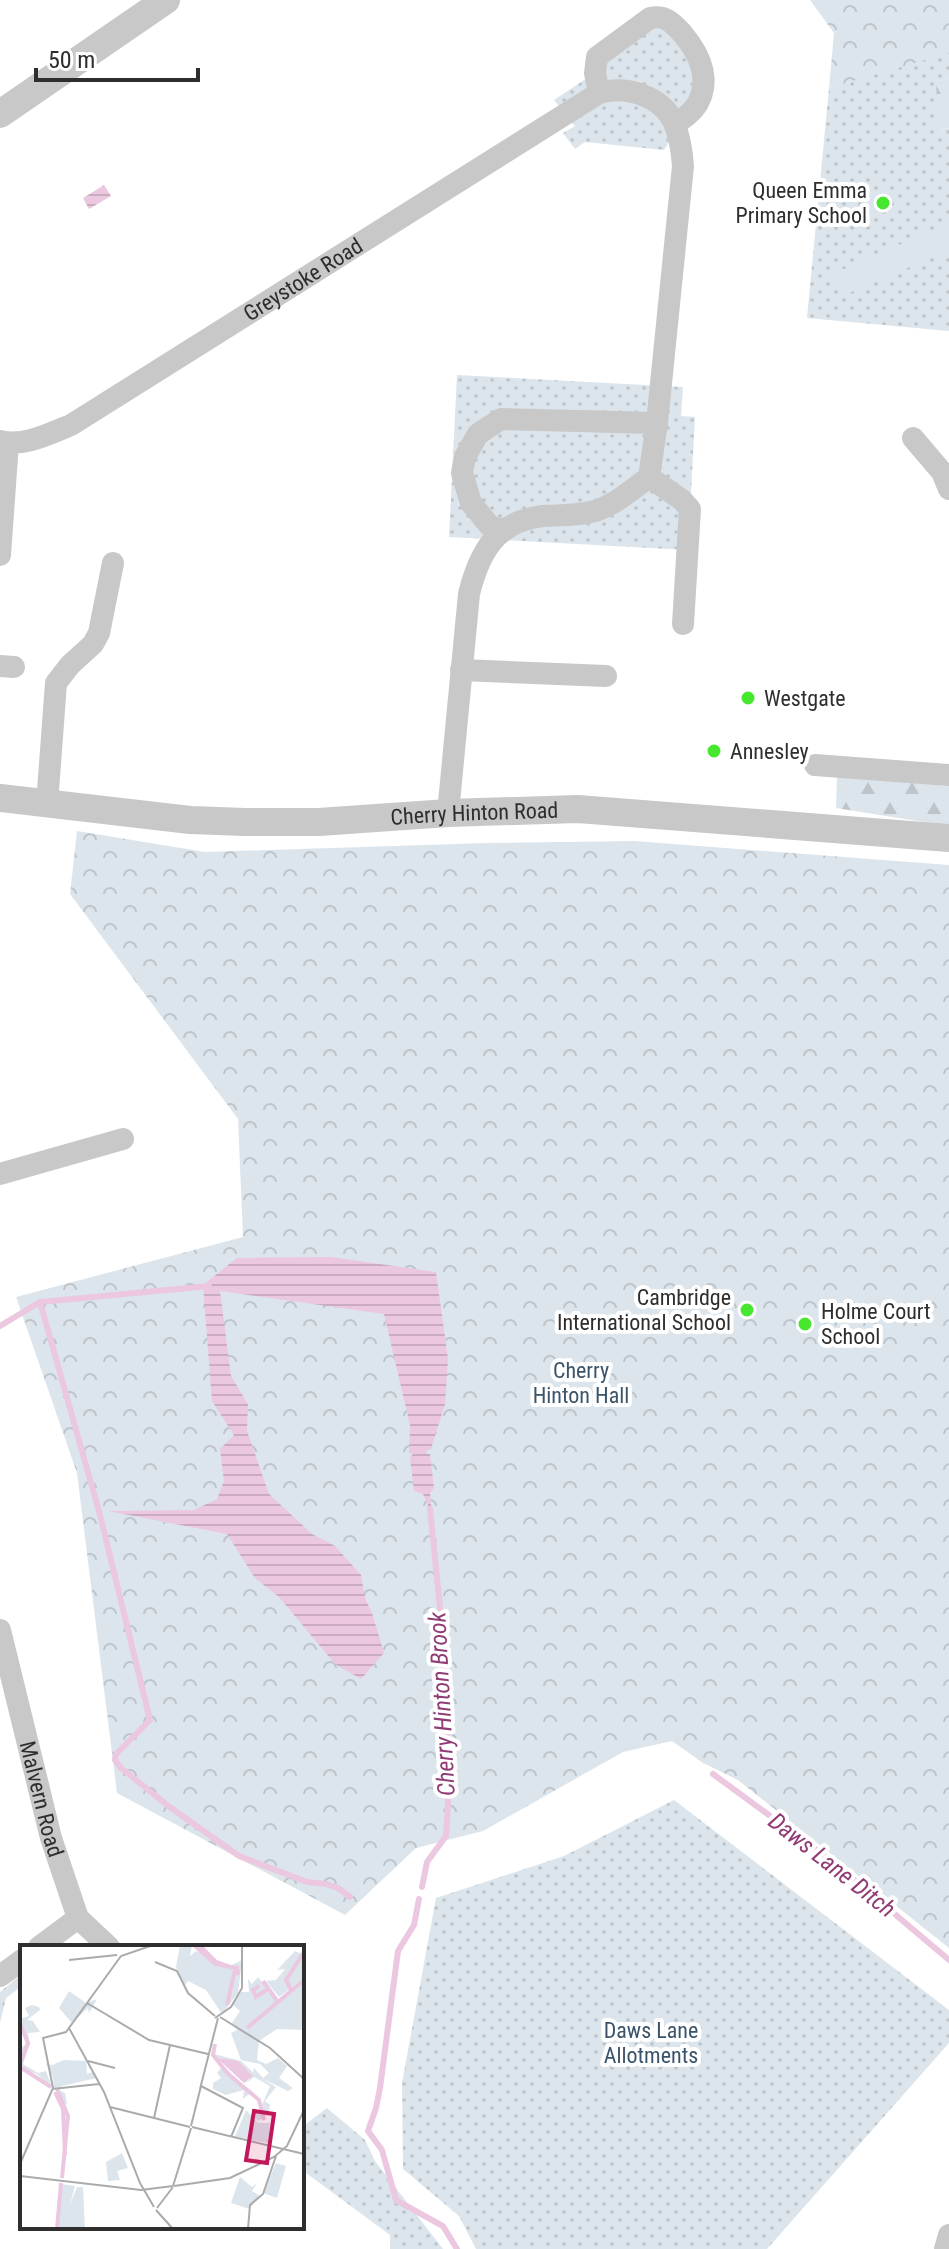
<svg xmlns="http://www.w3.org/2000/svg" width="949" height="2249" viewBox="0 0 949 2249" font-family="'Roboto Condensed',sans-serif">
	<defs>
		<pattern id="grass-dots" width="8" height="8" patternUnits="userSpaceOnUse" patternTransform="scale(2)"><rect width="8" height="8" fill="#dce5ec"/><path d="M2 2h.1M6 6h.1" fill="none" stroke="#bdc5cb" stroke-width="1.8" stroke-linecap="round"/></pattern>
		<pattern id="forest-firs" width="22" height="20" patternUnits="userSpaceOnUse" patternTransform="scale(2)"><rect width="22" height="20" fill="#dce5ec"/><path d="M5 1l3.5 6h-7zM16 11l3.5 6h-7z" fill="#bdc5cb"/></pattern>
		<pattern id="park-crowns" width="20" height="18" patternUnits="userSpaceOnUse" patternTransform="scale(2)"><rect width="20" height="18" fill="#dce5ec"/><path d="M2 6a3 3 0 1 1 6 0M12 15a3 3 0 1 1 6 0" fill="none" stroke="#bdc5cb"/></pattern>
		<pattern id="water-rules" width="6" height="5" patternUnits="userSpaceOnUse" patternTransform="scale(2)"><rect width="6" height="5" fill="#ecc7e0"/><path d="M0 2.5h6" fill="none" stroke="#cbabc0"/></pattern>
	</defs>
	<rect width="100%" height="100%" fill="#fff"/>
	<g fill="url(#grass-dots)">
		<polygon points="662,23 695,62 694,102 664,150 585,142 575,149 563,133 575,126 554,100 587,78 605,57"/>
		<polygon points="949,52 949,78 937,82 939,130 949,128 949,331 807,318 829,88"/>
		<polygon points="457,375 683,387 681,416 695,417 688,550 449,537"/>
		<polygon points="674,1800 949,2010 949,2043 767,2249 476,2249 459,2216 403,2169 402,2083 436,1898 564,1856"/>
		<polygon points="22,1974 22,1986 6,1998 0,2023 0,1992"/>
		<polygon points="327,2108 365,2140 375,2161 443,2249 390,2249 390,2235 302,2170 302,2127"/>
	</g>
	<g fill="url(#forest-firs)">
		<polygon points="949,78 949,128 938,130 936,82"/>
		<polygon points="837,776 949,786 949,826 836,808"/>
	</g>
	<g fill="url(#park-crowns)">
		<polygon points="810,0 949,0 949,53 829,88 834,33"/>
		<polygon points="77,831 205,852 487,843 634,841 949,865 949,1948 738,1780 703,1763 672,1741 623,1752 483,1831 416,1848 345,1915 117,1793 77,1473 16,1297 243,1237 238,1119 70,894"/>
	</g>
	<polygon fill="#dce5ec" points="949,223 949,250 840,297 830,275"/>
	<g fill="url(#water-rules)">
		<polygon points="104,185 111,196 89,209 83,198"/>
		<polygon points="331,1257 436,1272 448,1359 445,1404 431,1449 426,1451 427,1454 430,1454 434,1488 430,1493 432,1515 423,1494 414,1491 410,1457 413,1454 409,1453 410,1425 384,1314 220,1291 231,1376 248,1404 247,1431 269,1494 312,1534 335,1546 361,1575 365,1598 372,1613 384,1653 361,1679 335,1664 279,1597 255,1578 227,1534 108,1511 194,1510 217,1499 224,1481 220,1449 234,1435 212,1401 203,1285 237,1258"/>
	</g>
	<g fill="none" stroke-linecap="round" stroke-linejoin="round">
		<g stroke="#ecc7e0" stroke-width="6">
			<polyline points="40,1302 100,1515 150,1720 116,1754 115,1760 121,1768 171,1808 239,1856 307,1882 326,1884 338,1888 350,1897"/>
			<polyline points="0,1326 40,1302 209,1286"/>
			<polyline points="713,1774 838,1866 949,1960"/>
			<polyline points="422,1887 427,1862 446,1836 448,1804 442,1627 430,1509"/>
			<polyline points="419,1899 414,1925 398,1951 380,2088 376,2108 368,2131 382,2150 396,2200 443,2226 457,2249"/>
		</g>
		<g stroke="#c8c8c8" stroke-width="22">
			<path d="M599,93L595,73L597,57L650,18C665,15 672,22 682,33C699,53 711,78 698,103C692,113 684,118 675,124"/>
			<polyline points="913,438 942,472 949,489"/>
			<path id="s1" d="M0,441C25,447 48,434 71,425L599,93C626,85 662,96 674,123C680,137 682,152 683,166L657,423L649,477C633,489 617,503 598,510C580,516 561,515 543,516C496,521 479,553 469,594L448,813"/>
			<polyline points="649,477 682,500 690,509 683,624"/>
			<polyline points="503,531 489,525 471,503 462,473 465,457 478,434 501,419 657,423"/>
			<polyline points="0,555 8,443"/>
			<polyline points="0,666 14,667"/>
			<polyline points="461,670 606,676"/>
			<polyline points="815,765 949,775"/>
			<polyline points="47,804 56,683 70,665 93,644 99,633 113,563"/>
			<polyline points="0,1174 123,1139"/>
			<path id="s2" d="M0,1630L51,1838L78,1918L39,1947"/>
			<polyline points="78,1918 109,1947"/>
			<polyline points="0,1976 22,1960"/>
			<polyline points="945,2249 949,2235"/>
		</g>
		<g stroke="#c8c8c8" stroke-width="28">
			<polyline points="0,114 166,0"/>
			<path id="s3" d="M0,798L190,820L245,822H319L448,813L578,809L949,838"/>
		</g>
	</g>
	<g fill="#47e62f" stroke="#fff" stroke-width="3">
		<circle cx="883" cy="203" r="8"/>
		<circle cx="748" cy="698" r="8"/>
		<circle cx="714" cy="751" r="8"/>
		<circle cx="747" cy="1310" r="8"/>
		<circle cx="805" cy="1324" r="8"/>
	</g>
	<g text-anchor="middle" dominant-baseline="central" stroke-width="8" stroke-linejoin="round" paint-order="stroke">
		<g font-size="22" fill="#2e2e2e" stroke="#fff" text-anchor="start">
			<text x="867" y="190" text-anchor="end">Queen Emma<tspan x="867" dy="25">Primary School</tspan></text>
			<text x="764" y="698">Westgate</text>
			<text x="730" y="751">Annesley</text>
			<text x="731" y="1297" text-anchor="end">Cambridge<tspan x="731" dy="25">International School</tspan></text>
			<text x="821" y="1311">Holme Court<tspan x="821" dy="25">School</tspan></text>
		</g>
		<g font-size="22" fill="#2e2e2e" stroke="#fff">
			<text stroke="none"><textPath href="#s1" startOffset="348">Greystoke Road</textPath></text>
			<text stroke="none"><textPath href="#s3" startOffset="476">Cherry Hinton Road</textPath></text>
			<text stroke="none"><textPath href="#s2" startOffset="174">Malvern Road</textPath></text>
		</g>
		<g font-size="22" fill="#3b546a" stroke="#fff">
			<text x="581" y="1370">Cherry<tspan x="581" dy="25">Hinton Hall</tspan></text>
			<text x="651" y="2030">Daws Lane<tspan x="651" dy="25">Allotments</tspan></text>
		</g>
		<g font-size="24" font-style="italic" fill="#913b75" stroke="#fff">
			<text transform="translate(442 1704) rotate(-93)">Cherry Hinton Brook</text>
			<text transform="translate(832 1865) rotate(38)">Daws Lane Ditch</text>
		</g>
	</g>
	<g transform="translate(20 1945)">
		<rect width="284" height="284" fill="#fff"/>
		<path d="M284,1V33L259,52L246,36L256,35L265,24L257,25L275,6L282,9ZM238,32L257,55L227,84L284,37V85L257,84L239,96L237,115L246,119L258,113L267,121L259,133L273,143L268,146L241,133L256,142L245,156L250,160L248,170L238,176L233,171L243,162L237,154L229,149L223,154L224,145L206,150L193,144V138L201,133L197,128L202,122L194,109L221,116L238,132L233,127L234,123L243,133L249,128L240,119L221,115L211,88L217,85L212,78L220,66L213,60L221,47H229L228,34L232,39ZM195,112L219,119L232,131L225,139L234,132L250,141L242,160ZM12,60L19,62L20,65L7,75L13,76L20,87L8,88L10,99L3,119L18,128L26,126L32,143L17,129L0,123V93L3,102L6,99L0,74L9,71L5,63ZM44,115L66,116L67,129L73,127L76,133L34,143L32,120Z" fill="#dce5ec" fill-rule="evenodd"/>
		<path d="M62,116L67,129L73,127L76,133L42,139L39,145L45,148L47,159L45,160L26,118L36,122L32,131L40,138L39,127L47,128L46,121L56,127L55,135L66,130L63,121L58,123Z" fill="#dce5ec"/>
		<path d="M160,0H172L170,11L176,6L208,22L222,15L218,48L202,69L186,45L168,36L164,41L156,22ZM49,46L66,58L77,54L69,68L68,63L52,78L39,63ZM226,165L238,178H250L248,198L215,192ZM102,208L108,223L97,226L100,235L88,236L86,217ZM256,218L266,221L257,253L243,248ZM220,232L232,242L237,238L232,246L240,251L229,264L211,258ZM41,239L55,241L50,260L57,242H63L65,284H37Z" fill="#dce5ec"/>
		<path d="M197,113L218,116L233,131L224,138Z" fill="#ecc7e0"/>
		<path fill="none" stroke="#ecc7e0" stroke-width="4" d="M174,0L195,19L217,23L218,30M179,0L196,17L213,23M243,36L258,57M239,41L233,45L236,52L249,43M271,45L266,35L284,7M207,60L215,25M0,79L8,98L0,119M227,83L284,35M195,99L193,110L208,129L239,155L244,175M0,122L31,142M37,144L48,171L42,233M35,147L43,164L45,210M37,284L41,238"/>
		<path fill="none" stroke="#ababab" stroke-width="2" d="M49,15L97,10M135,17L157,26L168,48L195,71M67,58L129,95L188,109M200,72L250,103L284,134M195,73L211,62L222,43V0M49,83L84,147L120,238L134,262M68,116L95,123M181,141L223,163L211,192M32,144L79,139M180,144L198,73M90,162L170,182M134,173L150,100M171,181L181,141M172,182L284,209M0,219L33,143L23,93L46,87L101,11L133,0M0,231L121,245L153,241M153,241L171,183M154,241L210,233L254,212L267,201L284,165M137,263L153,242M136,265L153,284M228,284L230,260L243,249L256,211"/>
		<path fill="#c2185b" fill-opacity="0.15" stroke="#c2185b" stroke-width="4" d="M234,166L254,169L247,218L226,215Z"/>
		<rect width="284" height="284" fill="none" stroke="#2e2e2e" stroke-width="4"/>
	</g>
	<path d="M36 68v12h162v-12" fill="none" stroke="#2e2e2e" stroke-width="4"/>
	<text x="48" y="68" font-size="24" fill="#2e2e2e" stroke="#ffffff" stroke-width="6" paint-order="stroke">50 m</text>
</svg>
